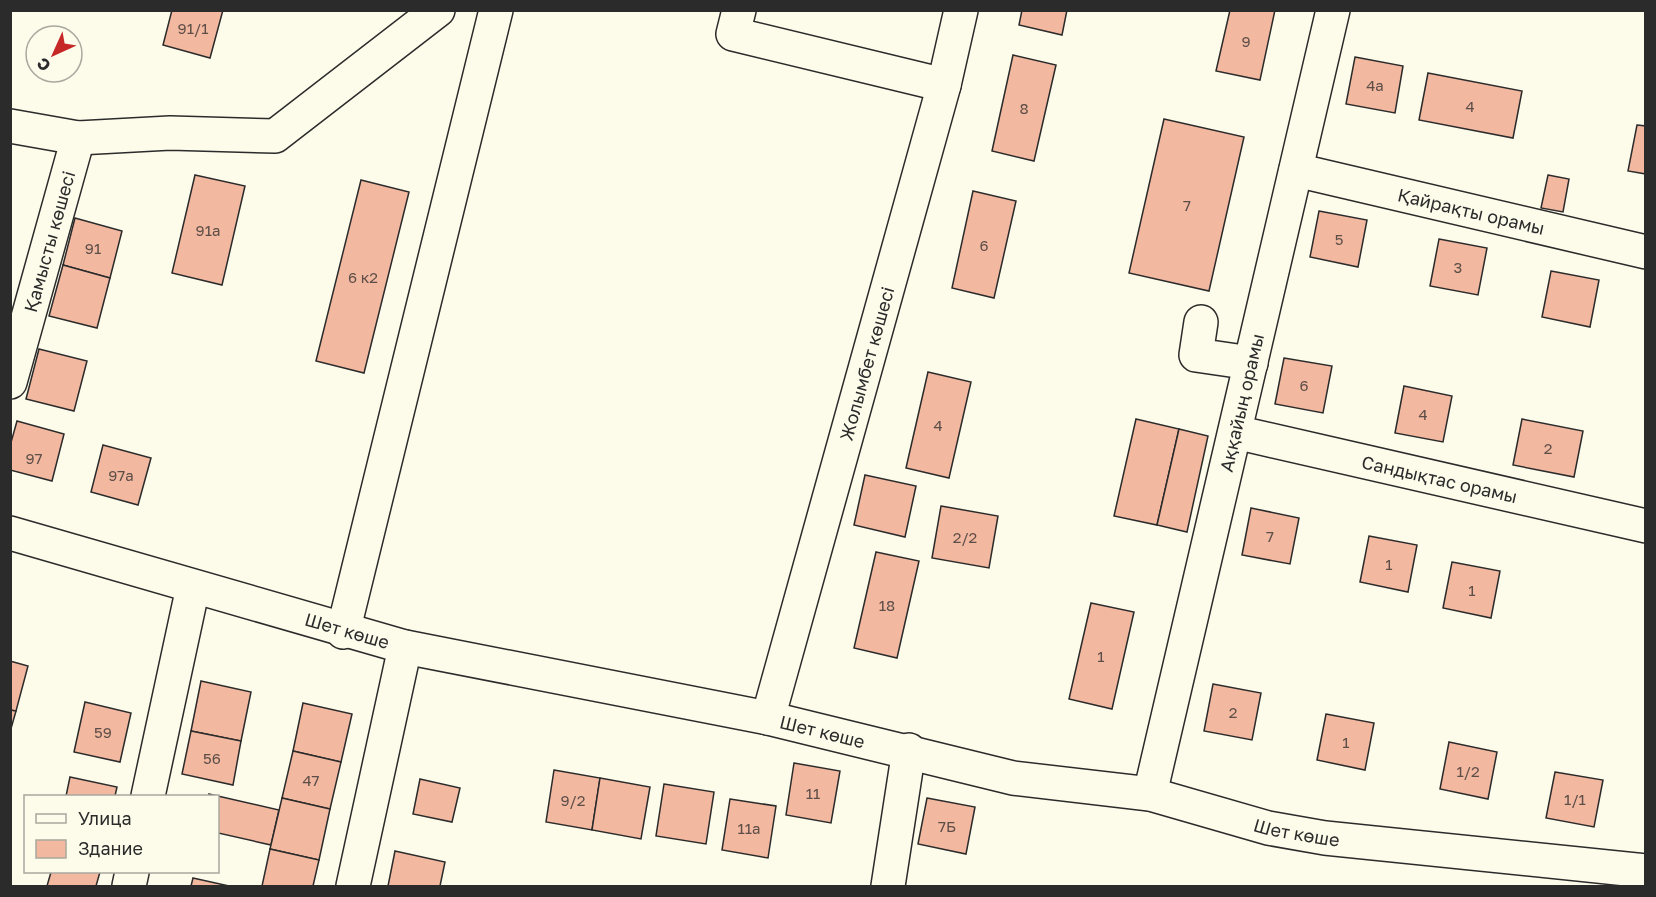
<svg xmlns="http://www.w3.org/2000/svg" width="1656" height="897" viewBox="0 0 1656 897" font-family="'Golos Text',sans-serif">
	<rect width="100%" height="100%" fill="#fdfbea"/>
	<g fill="#f2b8a0" stroke="#2b2b2b" stroke-width="1.5">
		<polygon points="172,10 223,10 210,58 163,45"/>
		<polygon points="1022,10 1067,10 1062,35 1019,25"/>
		<polygon points="1230,10 1275,10 1260,80 1216,71"/>
		<polygon points="1013,55 1056,65 1034,161 992,151"/>
		<polygon points="1355,57 1403,66 1395,113 1346,104"/>
		<polygon points="1428,73 1522,91 1513,138 1419,120"/>
		<polygon points="1164,119 1244,137 1209,291 1129,273"/>
		<polygon points="1637,125 1646,126 1646,174 1628,171"/>
		<polygon points="195,175 245,186 222,285 172,273"/>
		<polygon points="1548,175 1569,179 1563,212 1541,208"/>
		<polygon points="361,180 409,192 364,373 316,361"/>
		<polygon points="973,191 1016,201 994,298 952,288"/>
		<polygon points="1319,211 1367,220 1358,267 1310,257"/>
		<polygon points="75,218 122,231 110,278 63,265"/>
		<polygon points="1439,239 1487,248 1478,295 1430,286"/>
		<polygon points="63,265 110,278 97,328 49,316"/>
		<polygon points="1551,271 1599,280 1590,327 1542,317"/>
		<polygon points="39,349 87,361 74,411 26,399"/>
		<polygon points="1284,358 1332,366 1323,413 1275,404"/>
		<polygon points="928,372 971,382 949,478 906,468"/>
		<polygon points="1404,386 1452,396 1443,442 1395,433"/>
		<polygon points="1136,419 1179,429 1157,525 1114,516"/>
		<polygon points="1522,419 1583,431 1574,477 1513,465"/>
		<polygon points="17,421 64,434 52,481 10,470 10,446"/>
		<polygon points="1179,429 1208,436 1187,532 1157,525"/>
		<polygon points="103,445 151,458 138,505 91,492"/>
		<polygon points="865,475 916,486 905,537 854,525"/>
		<polygon points="941,506 998,516 989,568 932,558"/>
		<polygon points="1251,508 1299,518 1290,564 1242,555"/>
		<polygon points="1369,536 1417,545 1408,592 1360,582"/>
		<polygon points="876,552 919,561 897,658 854,648"/>
		<polygon points="1452,562 1500,571 1491,618 1443,608"/>
		<polygon points="1091,603 1134,612 1112,709 1069,699"/>
		<polygon points="10,661 28,666 16,711 10,710"/>
		<polygon points="201,681 251,692 241,741 191,731"/>
		<polygon points="1213,684 1261,693 1252,740 1204,731"/>
		<polygon points="85,702 131,713 120,762 74,752"/>
		<polygon points="303,703 352,714 341,762 293,751"/>
		<polygon points="10,710 16,711 10,732"/>
		<polygon points="1326,714 1374,723 1365,770 1317,760"/>
		<polygon points="191,731 241,741 233,785 182,774"/>
		<polygon points="1449,742 1497,752 1488,799 1440,789"/>
		<polygon points="293,751 341,762 330,809 282,798"/>
		<polygon points="794,763 840,771 831,823 786,815"/>
		<polygon points="554,770 600,778 592,830 546,822"/>
		<polygon points="1555,772 1603,780 1594,827 1546,818"/>
		<polygon points="70,777 117,787 115,796 66,796"/>
		<polygon points="600,778 650,787 641,839 592,830"/>
		<polygon points="420,779 460,788 452,822 413,814"/>
		<polygon points="664,784 714,792 706,844 656,836"/>
		<polygon points="209,794 279,810 271,845 218,833 218,796 209,796"/>
		<polygon points="282,798 330,809 319,860 270,849"/>
		<polygon points="927,798 975,807 966,854 918,844"/>
		<polygon points="730,799 776,806 768,858 722,850"/>
		<polygon points="270,849 319,860 313,886 262,886"/>
		<polygon points="395,851 445,862 440,886 388,886"/>
		<polygon points="51,872 100,872 96,886 47,886"/>
		<polygon points="193,878 229,886 191,886"/>
	</g>
	<g fill="none" stroke-linecap="round" stroke-linejoin="round">
		<g stroke="#2b2b2b" stroke-width="36">
			<g id="minor">
				<polyline points="739,10 733,34 944,85"/>
				<polyline points="10,126 78,138 170,133 275,136 438,10"/>
				<path id="s1" d="M1296,170L1646,252"/>
				<polyline points="1201,322 1196,355 1251,363"/>
				<path id="s2" d="M10,382L78,138"/>
				<path id="s3" d="M1235,432L1646,526"/>
				<path id="s4" d="M10,533L405,647L768,718L1013,778L1150,794L1268,828L1325,838L1646,871"/>
				<polyline points="343,632 496,10"/>
				<path id="s5" d="M768,718L944,85L961,10"/>
				<path id="s6" d="M1150,794L1333,10"/>
				<polyline points="148,796 193,587"/>
				<polyline points="129,886 132,872"/>
				<polyline points="353,886 405,647"/>
				<polyline points="888,886 909,750"/>
			</g>
		</g>
		<use href="#minor" stroke="#fdfbea" stroke-width="33"/>
	</g>
	<g text-anchor="middle" dominant-baseline="central" stroke-width="4.5" stroke-linejoin="round" paint-order="stroke">
		<g font-size="15" fill="#5d4e48">
			<text x="193" y="28">91/1</text>
			<text x="1246" y="41">9</text>
			<text x="1375" y="85">4а</text>
			<text x="1470" y="106">4</text>
			<text x="1024" y="108">8</text>
			<text x="1187" y="205">7</text>
			<text x="208" y="230">91а</text>
			<text x="1339" y="239">5</text>
			<text x="984" y="245">6</text>
			<text x="93" y="248">91</text>
			<text x="1458" y="267">3</text>
			<text x="363" y="277">6 к2</text>
			<text x="1304" y="385">6</text>
			<text x="1423" y="414">4</text>
			<text x="938" y="425">4</text>
			<text x="1548" y="448">2</text>
			<text x="34" y="458">97</text>
			<text x="121" y="475">97а</text>
			<text x="1270" y="536">7</text>
			<text x="965" y="537">2/2</text>
			<text x="1389" y="564">1</text>
			<text x="1472" y="590">1</text>
			<text x="887" y="605">18</text>
			<text x="1101" y="656">1</text>
			<text x="1233" y="712">2</text>
			<text x="103" y="732">59</text>
			<text x="1346" y="742">1</text>
			<text x="212" y="758">56</text>
			<text x="1468" y="771">1/2</text>
			<text x="311" y="780">47</text>
			<text x="813" y="793">11</text>
			<text x="1575" y="799">1/1</text>
			<text x="573" y="800">9/2</text>
			<text x="947" y="826">7Б</text>
			<text x="749" y="828">11а</text>
		</g>
		<g font-size="18" fill="#2b2b2b" stroke="#fdfbea">
			<text stroke="none"><textPath href="#s1" startOffset="180">Қайрақты орамы</textPath></text>
			<text stroke="none"><textPath href="#s2" startOffset="146">Қамысты көшесі</textPath></text>
			<text stroke="none"><textPath href="#s5" startOffset="368">Жолымбет көшесі</textPath></text>
			<text stroke="none"><textPath href="#s6" startOffset="402">Аққайың орамы</textPath></text>
			<text stroke="none"><textPath href="#s3" startOffset="210">Сандықтас орамы</textPath></text>
			<text stroke="none"><textPath href="#s4" startOffset="351">Шет көше</textPath></text>
			<text stroke="none"><textPath href="#s4" startOffset="837">Шет көше</textPath></text>
			<text stroke="none"><textPath href="#s4" startOffset="1323">Шет көше</textPath></text>
		</g>
	</g>
	<rect width="1656" height="897" fill="none" stroke="#2b2b2b" stroke-width="24"/>
	<rect x="24" y="795" width="195" height="78" fill="#fdfbea" stroke="#a9a89e" stroke-width="1.5"/>
	<rect x="36" y="814" width="30" height="9" fill="#fdfbea" stroke="#a9a89e" stroke-width="1.5"/>
	<text x="78" y="825" font-size="18" fill="#2b2b2b">Улица</text>
	<rect x="36" y="840" width="30" height="18" fill="#f2b8a0" stroke="#a9a89e" stroke-width="1.5"/>
	<text x="78" y="855" font-size="18" fill="#2b2b2b">Здание</text>
	<g transform="translate(54 54) rotate(225)"><circle r="28" fill="#fdfbea" stroke="#a9a89e" stroke-width="1.5"/>
	<path d="M0-4.5L10 22L0 15L-10 22Z" fill="#c62828"/>
	<text y="-9" font-size="16" font-weight="bold" text-anchor="middle" fill="#2b2b2b">С</text>
	</g>
</svg>
